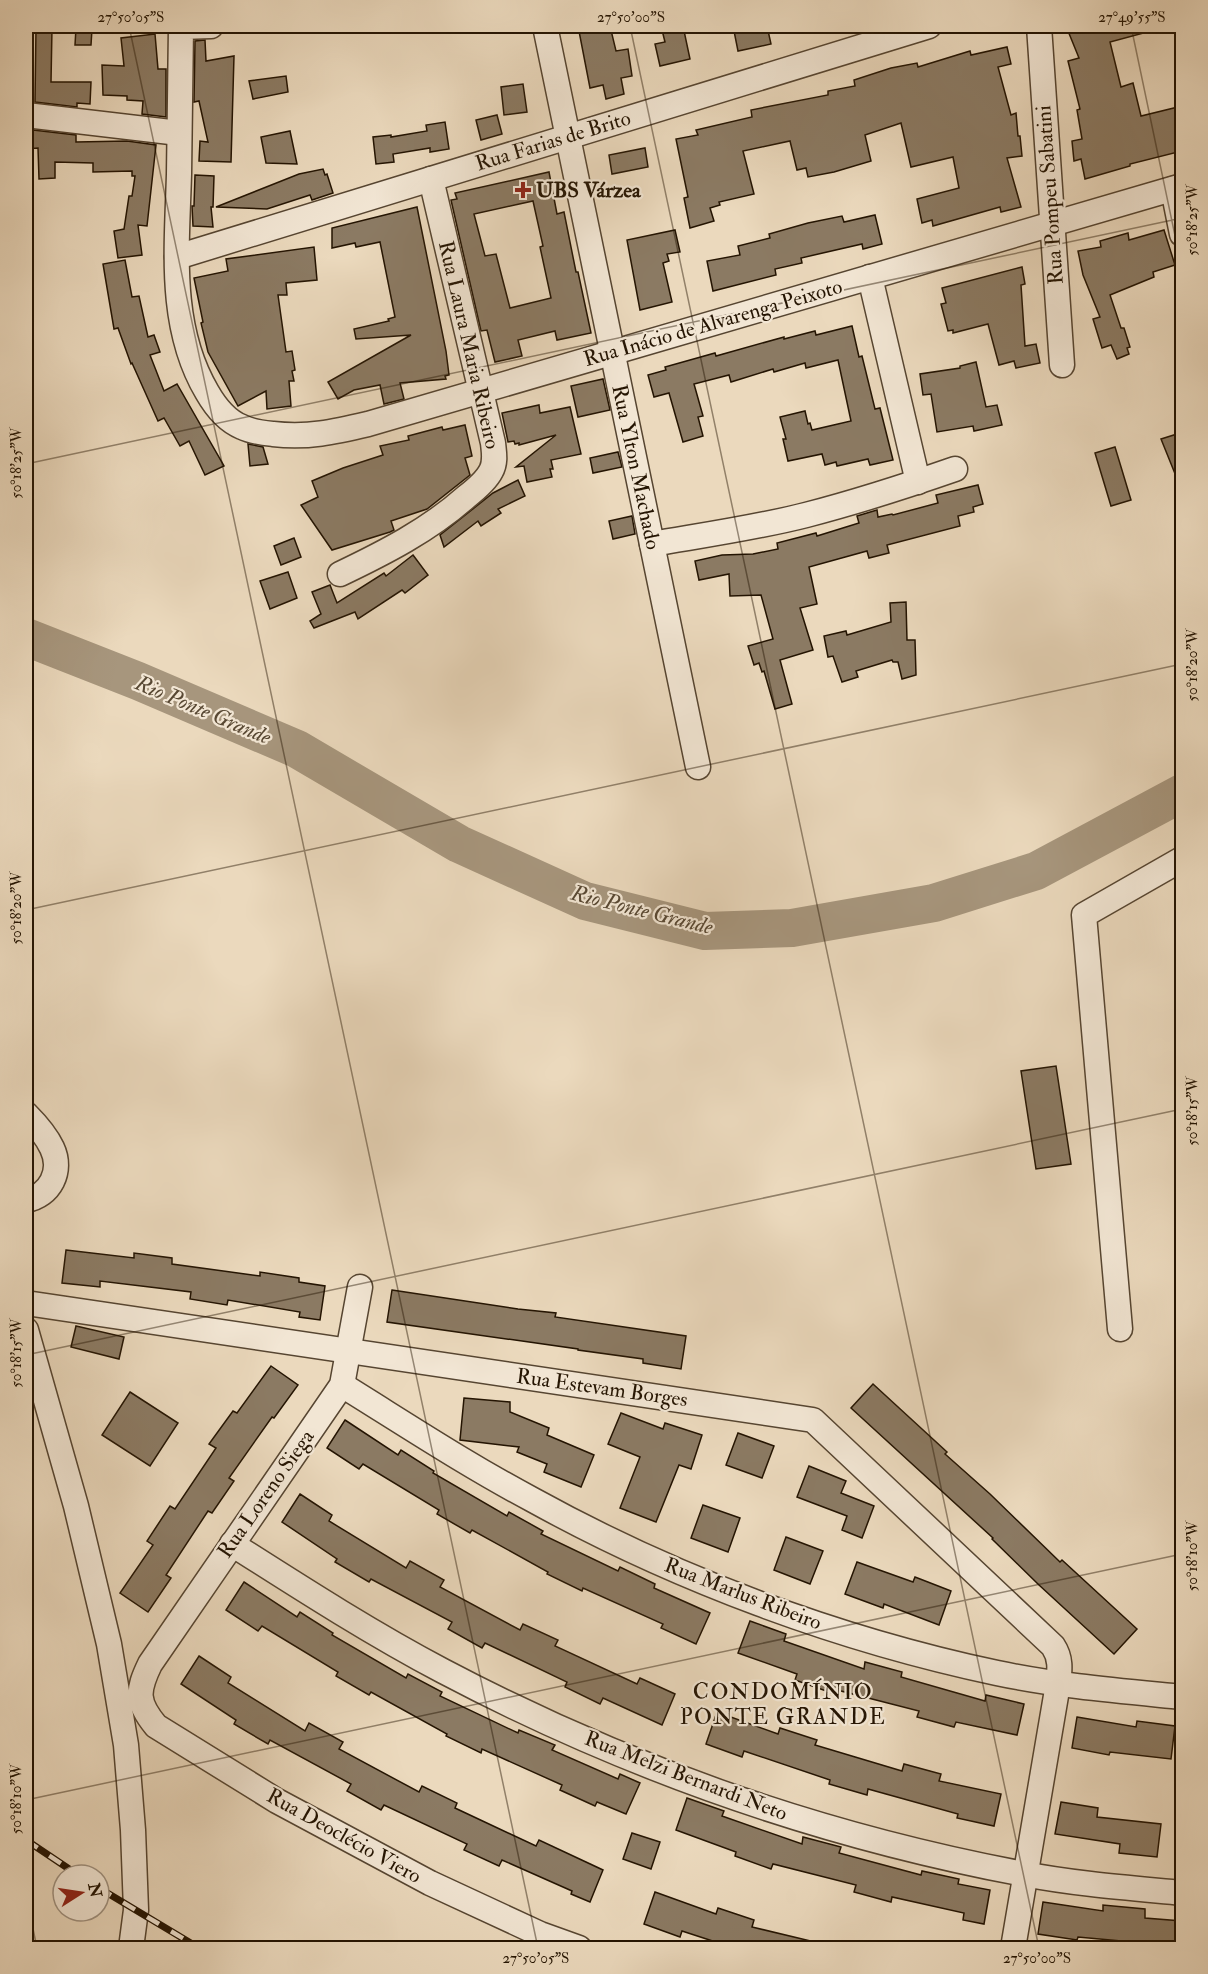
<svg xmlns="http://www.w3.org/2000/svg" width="1208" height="1974" viewBox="0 0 1208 1974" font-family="'IM FELL Double Pica',serif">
	<rect width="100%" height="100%" fill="#ebd9bd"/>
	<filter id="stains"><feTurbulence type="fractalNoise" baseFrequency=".00333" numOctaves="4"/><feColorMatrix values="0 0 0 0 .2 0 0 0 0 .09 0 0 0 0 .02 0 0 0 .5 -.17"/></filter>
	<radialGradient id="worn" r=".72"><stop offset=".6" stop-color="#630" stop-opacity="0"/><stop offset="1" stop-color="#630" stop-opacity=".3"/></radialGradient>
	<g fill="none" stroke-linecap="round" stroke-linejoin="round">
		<polyline stroke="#a7967d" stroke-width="38" points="26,637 138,681 297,749 459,844 585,901 705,931 792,928 934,903 1036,871 1182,793"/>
	</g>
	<g fill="#8b7a63" stroke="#241402" stroke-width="1.5" fill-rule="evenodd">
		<polygon points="578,26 610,26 616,51 628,49 632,76 621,78 624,94 606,99 603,85 590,88"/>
		<polygon points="661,26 683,26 690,59 660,66 655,44 665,42"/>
		<polygon points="733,26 767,26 771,44 738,51"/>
		<polygon points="1066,26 1150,26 1151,31 1110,42 1121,87 1133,83 1141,116 1182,106 1182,151 1130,164 1130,166 1085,179 1081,159 1074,161 1072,141 1082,139 1077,110 1080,109 1068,61 1079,58"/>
		<polygon points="36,28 52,28 51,82 91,82 90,104 77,103 77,107 35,102"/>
		<polygon points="76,28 92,29 91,45 75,45"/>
		<polygon points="155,34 158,69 166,69 166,117 142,114 143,101 127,100 127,96 103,95 102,65 124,66 121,38"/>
		<polygon points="205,40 206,61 234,56 231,162 199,161 200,141 208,142 199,101 194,102 195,41"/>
		<polygon points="1007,47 1011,64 998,67 1011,115 1016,113 1018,136 1020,136 1022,156 1007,158 1021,207 1001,212 1000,207 933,226 932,220 922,223 917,199 959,188 953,157 911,167 901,123 865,135 871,161 834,172 808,177 806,168 797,170 790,141 743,151 754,194 719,202 720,205 710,208 714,221 690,228 684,198 688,197 676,139 698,135 696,130 752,117 751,110 828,95 828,91 855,86 854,80 891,68 917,63 918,67 970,51 971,55"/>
		<polygon points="286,76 288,92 253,99 249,81"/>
		<polygon points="523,84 527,112 504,115 501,87"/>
		<polygon points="497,115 502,134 481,140 476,120"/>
		<polygon points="445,122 449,149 430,152 430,148 393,154 394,162 376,164 373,137 391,135 391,137 427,131 426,125"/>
		<polygon points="33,130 76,135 76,142 127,141 156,145 147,226 138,225 142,255 118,258 114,231 124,229 129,196 132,196 135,176 132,176 132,171 93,172 93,163 55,162 55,178 39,179 38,148 26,149 26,131"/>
		<polygon points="290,131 297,164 266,163 261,137"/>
		<polygon points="645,148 648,167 612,174 609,155"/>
		<polygon points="323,169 325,175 327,174 333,193 312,200 310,195 267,209 216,207 299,174"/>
		<path d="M549,172L557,214L564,212L576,272H578L591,333L557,340L555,331L518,340L522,356L495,362L487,330L481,331L451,200L457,199L455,193ZM533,201L543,246L540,247L551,298L510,308L496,254L485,256L474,214Z"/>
		<polygon points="195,175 214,176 213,207 211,207 213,227 193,226 192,206 194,206"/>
		<polygon points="417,207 446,351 449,375 445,376 446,379 400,383 404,399 384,404 380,385 354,390 338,399 328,382 411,335 356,339 354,329 389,321 388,319 395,317 380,242 356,247 355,243 332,248 332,228"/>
		<polygon points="875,215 882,244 863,249 862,244 801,258 802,263 775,269 776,275 713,291 707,261 740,255 738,246 770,238 769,234 808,223 842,216 844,222"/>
		<polygon points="675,230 680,252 667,254 669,261 663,263 672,302 640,310 627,240"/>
		<polygon points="1164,230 1175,265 1153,272 1154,277 1110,295 1121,328 1124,328 1130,347 1127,348 1129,354 1117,359 1111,345 1102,348 1093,319 1100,317 1083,275 1078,251 1101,247 1100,241 1128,233 1129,240"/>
		<polygon points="314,247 317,280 286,283 287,295 278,295 286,352 292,351 295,370 292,371 294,381 289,381 291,406 267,409 266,391 238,406 208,352 201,323 203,322 194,278 228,271 226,259"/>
		<polygon points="125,260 132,297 139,296 148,337 154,335 160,352 150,355 164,391 177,384 224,466 205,475 189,441 180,446 164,418 158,421 132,363 131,364 118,328 114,329 103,264"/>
		<polygon points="1022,267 1025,284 1021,285 1025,346 1036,344 1040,363 1016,368 1014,361 999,365 988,324 953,333 953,330 948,331 941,304 946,303 942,288"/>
		<polygon points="852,326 859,357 862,356 875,409 880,408 893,460 870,465 868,459 837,466 836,462 825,465 822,454 788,461 783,439 786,439 780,417 805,411 808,424 810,423 812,430 851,421 838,360 806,368 805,363 774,372 773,369 731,382 729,375 694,384 703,416 698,417 703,436 683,442 669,393 654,397 648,375 666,370 665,367 715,353 716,356 784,337 784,339 815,331 816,335"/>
		<polygon points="976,362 986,407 997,405 1002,425 974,431 973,426 937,432 931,394 923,395 920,374 960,368 960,366"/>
		<polygon points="603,379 610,410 578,417 571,386"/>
		<polygon points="539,405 540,413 570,407 581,454 551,460 553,469 550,469 552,477 527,482 524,466 516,467 556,435 519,445 519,443 515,444 514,441 508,442 502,413"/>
		<polygon points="465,425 472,456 465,458 470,475 427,509 391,521 394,530 390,532 332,550 301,505 318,497 312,481 343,468 383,455 380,446 409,440 408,436 442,427 443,430"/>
		<polygon points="1177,434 1182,448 1182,491 1161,439"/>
		<polygon points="248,444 263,447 268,464 250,466"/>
		<polygon points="1115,447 1131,500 1111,506 1095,453"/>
		<polygon points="618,452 622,467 593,473 590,458"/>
		<polygon points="518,480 525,496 498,509 501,513 481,526 478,521 444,547 440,535 493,493"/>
		<polygon points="978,485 983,504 973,507 974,512 958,516 960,526 887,545 889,553 869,558 867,551 809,567 817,604 800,608 813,650 780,660 792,704 775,709 764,671 762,672 759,663 754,665 748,646 773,639 761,595 730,596 729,574 699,580 695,561 722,555 753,554 778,549 777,543 816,533 817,536 859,523 857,516 877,510 878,517 892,514 893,515 938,503 936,495"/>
		<polygon points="632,516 635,534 613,539 609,521"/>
		<polygon points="294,538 301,557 281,565 274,546"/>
		<polygon points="413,555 428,575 405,593 402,590 358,619 355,612 314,628 310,621 321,614 312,592 330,585 337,603 384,573 386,576"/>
		<polygon points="288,572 297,598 270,609 260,581"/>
		<polygon points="906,602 907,640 915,640 916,675 902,679 898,662 893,662 892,660 856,671 858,677 842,682 833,656 828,657 824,636 846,631 847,635 891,622 890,603"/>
		<polygon points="1056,1066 1071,1164 1036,1169 1021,1071"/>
		<polygon points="66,1250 134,1258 134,1253 172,1258 172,1264 260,1276 260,1272 299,1278 299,1282 325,1286 320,1320 299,1317 300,1312 228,1300 227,1305 190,1299 191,1292 100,1281 100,1287 62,1283"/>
		<polygon points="392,1290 518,1309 556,1313 555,1317 686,1336 681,1369 643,1363 643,1359 578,1350 578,1349 387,1322"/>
		<polygon points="76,1326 124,1337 119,1359 71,1347"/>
		<polygon points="271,1366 298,1385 274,1418 272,1417 229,1478 234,1481 212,1513 208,1511 166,1575 171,1578 148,1612 120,1593 153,1545 147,1541 170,1506 175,1509 216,1448 209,1444 233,1411 237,1413"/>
		<polygon points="873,1384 947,1452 945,1454 990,1494 1060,1562 1062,1560 1137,1629 1114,1654 1039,1585 992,1539 993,1538 851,1408"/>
		<polygon points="130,1392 178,1423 150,1466 102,1435"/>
		<polygon points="464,1398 510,1402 510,1412 549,1428 547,1435 594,1455 581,1487 544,1472 547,1464 517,1452 519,1447 460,1440"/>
		<polygon points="621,1413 663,1429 665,1423 702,1435 691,1469 679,1465 656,1522 620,1508 640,1457 608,1444"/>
		<polygon points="345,1420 398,1455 401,1450 434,1471 433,1473 507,1516 509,1512 543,1531 541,1534 618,1571 620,1567 655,1584 654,1588 710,1613 696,1644 661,1628 663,1624 583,1588 582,1591 547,1574 548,1572 472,1530 470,1533 437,1514 439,1510 363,1464 359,1469 327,1448"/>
		<polygon points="738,1433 774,1446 762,1478 726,1465"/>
		<polygon points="809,1466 846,1481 841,1493 874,1506 862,1538 842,1530 847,1516 797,1497"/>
		<polygon points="300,1494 332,1515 329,1521 406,1568 410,1561 444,1580 440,1587 520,1630 523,1624 558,1640 555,1646 637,1684 640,1678 675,1694 662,1725 603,1698 600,1704 565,1687 567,1682 485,1643 482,1648 448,1629 452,1622 371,1579 369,1582 335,1562 337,1559 282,1522"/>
		<polygon points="703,1505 740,1518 728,1552 691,1538"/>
		<polygon points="786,1537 823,1551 810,1584 774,1570"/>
		<polygon points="857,1562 913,1582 915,1577 951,1591 939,1625 884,1604 883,1608 845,1594"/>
		<polygon points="244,1582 297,1617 300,1612 333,1633 332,1635 406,1678 408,1674 442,1692 440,1696 518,1733 519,1730 555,1745 552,1750 618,1779 620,1774 640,1783 626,1814 597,1802 595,1806 560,1790 562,1785 482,1749 481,1753 446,1736 447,1734 371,1692 369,1695 336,1676 338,1672 262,1626 258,1631 226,1610"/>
		<polygon points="750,1621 786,1634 784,1641 864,1669 865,1662 902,1672 901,1677 985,1701 986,1695 1024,1704 1017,1735 956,1722 954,1727 917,1717 919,1711 833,1689 832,1693 795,1680 797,1674 738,1653"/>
		<polygon points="199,1656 231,1677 228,1683 305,1731 309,1723 343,1742 339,1749 419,1792 422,1786 457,1803 455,1808 536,1846 539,1840 603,1870 590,1902 571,1894 572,1891 502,1860 499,1866 464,1850 467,1844 384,1805 381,1810 347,1791 351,1784 270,1740 268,1744 234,1724 236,1720 181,1684"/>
		<polygon points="717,1712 778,1734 780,1728 817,1740 815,1745 902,1771 904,1764 941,1774 939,1781 1001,1794 994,1826 957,1818 958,1814 868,1789 867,1795 829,1784 830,1780 744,1751 742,1757 706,1744"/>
		<polygon points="1077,1717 1136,1727 1137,1721 1175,1726 1171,1759 1110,1752 1109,1755 1072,1748"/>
		<polygon points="687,1798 724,1811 722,1816 802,1844 803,1837 841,1847 839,1853 921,1875 922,1871 959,1879 958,1884 990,1890 984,1924 963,1920 964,1913 892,1897 891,1902 854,1892 856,1885 773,1864 771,1869 735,1856 736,1852 676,1830"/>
		<polygon points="1061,1802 1098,1808 1097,1817 1161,1824 1157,1857 1119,1853 1120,1844 1055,1834"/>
		<polygon points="632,1833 660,1842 651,1869 623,1859"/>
		<polygon points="655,1892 716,1914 718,1908 754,1920 752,1927 815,1942 814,1948 734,1948 682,1931 680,1937 644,1924"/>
		<polygon points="1043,1902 1103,1911 1103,1905 1145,1909 1145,1918 1182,1921 1182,1948 1165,1948 1165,1945 1078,1937 1077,1940 1038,1934"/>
	</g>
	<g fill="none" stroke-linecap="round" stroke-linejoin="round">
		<g stroke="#564531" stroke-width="27">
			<g id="minor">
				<path d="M211,26L181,27C180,76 180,125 179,174C177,248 168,326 207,392C215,406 227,421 242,427C252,432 263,433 273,434C308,438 334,432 368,424L1182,186"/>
				<polyline points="545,26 698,767"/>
				<polyline points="1039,26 1062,365"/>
				<polyline points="26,115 179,133"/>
				<polyline points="1173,189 1182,234"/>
				<polyline points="177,257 929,26"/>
				<polyline points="870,277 918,482"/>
				<path d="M652,544C704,535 755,528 806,515C856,502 906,486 955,469"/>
				<path d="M340,574C384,553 429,530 466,497C475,490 486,481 491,471C496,462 494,453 493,443L431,179"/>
				<path d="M26,1114C36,1124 46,1135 52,1148C63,1171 50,1196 26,1200"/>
				<path d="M360,1287L342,1385L150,1664C137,1691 136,1702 156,1726L277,1801L430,1883L540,1934L579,1948"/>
				<path d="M26,1303L813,1420L1053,1646C1061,1658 1060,1669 1058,1684L1013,1948"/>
				<polyline points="1120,1329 1084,915 1182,859"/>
				<polyline points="26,1330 76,1506 109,1644 126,1745 133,1830 136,1910 131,1948"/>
				<path d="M342,1385C405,1424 467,1465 533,1500C676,1579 837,1639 997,1673C1058,1686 1121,1691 1182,1697"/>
				<path d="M232,1544C301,1588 371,1633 443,1671C625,1767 822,1836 1024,1874C1076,1884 1130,1888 1182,1893"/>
			</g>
		</g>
		<use href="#minor" stroke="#f2e6d4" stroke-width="24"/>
		<g stroke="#241402" stroke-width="7">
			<g id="rail">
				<polyline points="26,1840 78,1875"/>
				<polyline points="99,1888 199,1948"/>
			</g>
		</g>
		<use href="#rail" stroke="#f2e6d4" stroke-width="4.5" stroke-dasharray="14" stroke-linecap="butt"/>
	</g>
	<path fill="none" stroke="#241402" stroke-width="1.5" stroke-opacity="0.45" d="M129,26L538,1948M630,26L1039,1948M1131,26L1182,269M26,464L1182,218M26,910L1182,664M26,1355L1182,1109M26,1800L1182,1554M26,1895L37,1948"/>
	<path fill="#8f2418" stroke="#f2e6d4" stroke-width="2" d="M520 181h6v6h6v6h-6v6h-6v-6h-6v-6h6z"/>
	<g text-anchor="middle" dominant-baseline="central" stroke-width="4.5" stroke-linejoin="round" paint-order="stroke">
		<g font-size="21" fill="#241402" stroke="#f2e6d4">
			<text transform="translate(553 141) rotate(-17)">Rua Farias de Brito</text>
			<text transform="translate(1050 195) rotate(-94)">Rua Pompeu Sabatini</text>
			<text transform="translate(713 323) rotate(-16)">Rua Inácio de Alvarenga Peixoto</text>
			<text transform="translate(469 345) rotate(77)">Rua Laura Maria Ribeiro</text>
			<text transform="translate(636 467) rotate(78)">Rua Ylton Machado</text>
			<text transform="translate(602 1388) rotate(8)">Rua Estevam Borges</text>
			<text transform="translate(266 1494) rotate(-55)">Rua Loreno Siega</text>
			<text transform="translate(743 1594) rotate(21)">Rua Marlus Ribeiro</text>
			<text transform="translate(686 1776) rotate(21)">Rua Melzi Bernardi Neto</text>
			<text transform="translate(344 1836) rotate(29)">Rua Deoclécio Viero</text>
		</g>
		<g font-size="21" font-weight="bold" fill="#241402" stroke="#f2e6d4" text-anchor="start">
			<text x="536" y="190">UBS Várzea</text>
		</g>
		<g font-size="22" font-style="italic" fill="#584833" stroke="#f2e6d4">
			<text transform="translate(203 710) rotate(23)">Rio Ponte Grande</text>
			<text transform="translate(642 910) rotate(14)">Rio Ponte Grande</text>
		</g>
		<g font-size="22" letter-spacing="1.5" fill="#241402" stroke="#f2e6d4">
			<text x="783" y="1692">CONDOMÍNIO<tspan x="783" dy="25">PONTE GRANDE</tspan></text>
		</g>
	</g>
	<rect width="1208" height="1974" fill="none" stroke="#ebd9bd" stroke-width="66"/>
	<g transform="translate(81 1893) rotate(78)"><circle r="28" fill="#f2e6d4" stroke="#a09280" stroke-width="1.5"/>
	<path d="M0-4.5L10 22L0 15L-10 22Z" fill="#8f2418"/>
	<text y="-9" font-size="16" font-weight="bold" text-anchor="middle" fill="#241402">N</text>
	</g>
	<rect x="33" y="33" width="1142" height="1908" fill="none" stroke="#241402" stroke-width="2"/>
	<g font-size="15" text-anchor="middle" fill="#241402">
		<text x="131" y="22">27°50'05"S</text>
		<text x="631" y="22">27°50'00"S</text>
		<text x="1132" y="22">27°49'55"S</text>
		<text transform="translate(1192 220) rotate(-90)" y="5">50°18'25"W</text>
		<text transform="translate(16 463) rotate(-90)" y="5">50°18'25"W</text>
		<text transform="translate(1192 665) rotate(-90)" y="5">50°18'20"W</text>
		<text transform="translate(16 908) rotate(-90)" y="5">50°18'20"W</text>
		<text transform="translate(1192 1111) rotate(-90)" y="5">50°18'15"W</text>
		<text transform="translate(16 1353) rotate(-90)" y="5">50°18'15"W</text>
		<text transform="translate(1192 1556) rotate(-90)" y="5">50°18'10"W</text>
		<text transform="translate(16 1799) rotate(-90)" y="5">50°18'10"W</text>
		<text x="536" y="1963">27°50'05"S</text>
		<text x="1037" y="1963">27°50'00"S</text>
	</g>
	<rect width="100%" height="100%" filter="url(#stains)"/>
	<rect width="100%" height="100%" fill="url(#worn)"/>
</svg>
